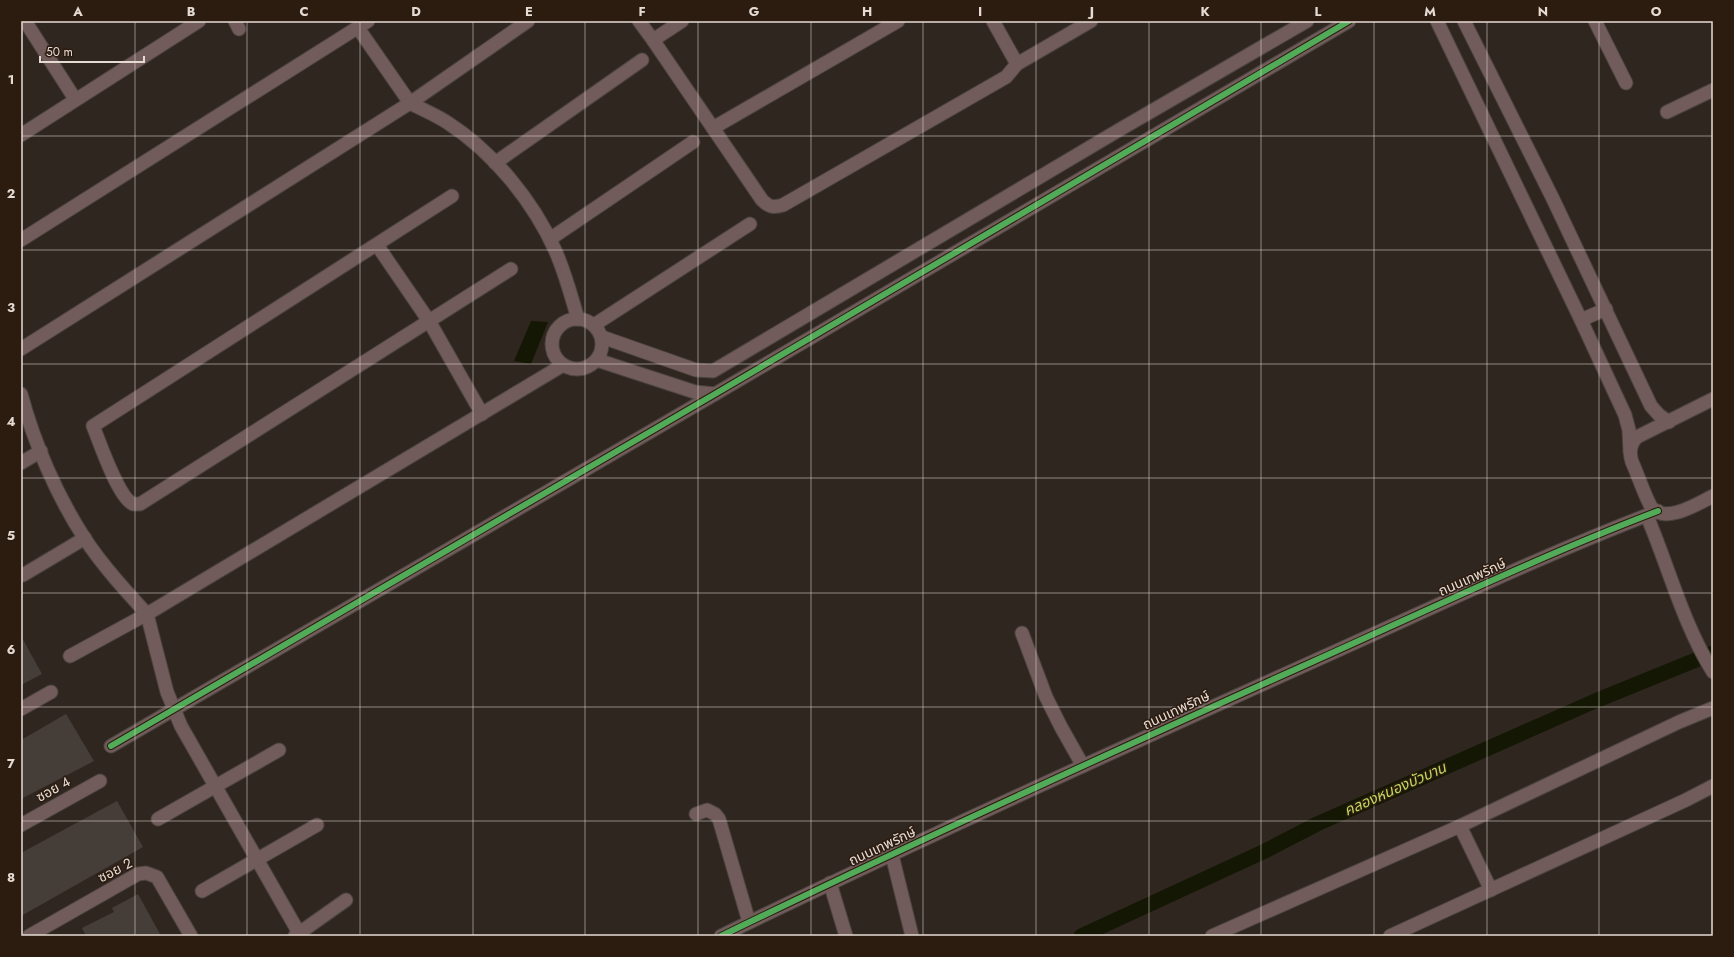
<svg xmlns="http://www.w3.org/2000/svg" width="1734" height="957" viewBox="0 0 1734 957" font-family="Jost,'Noto Sans Thai',sans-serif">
	<rect width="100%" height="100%" fill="#302620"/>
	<polygon fill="#131703" points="531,321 548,322 531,364 514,361"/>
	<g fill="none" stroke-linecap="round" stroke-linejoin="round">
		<polyline stroke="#131703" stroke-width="15" points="1081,936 1265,851 1317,824 1595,701 1713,653"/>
	</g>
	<g fill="#453e38">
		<polygon points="21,636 42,674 21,685"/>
		<polygon points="66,714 94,761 21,799 21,740"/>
		<polygon points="117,801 143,847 21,916 21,853"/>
		<polygon points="138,894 161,936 86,936 82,928 114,912 112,908"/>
	</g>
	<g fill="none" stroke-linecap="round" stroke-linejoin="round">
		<g stroke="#4b443e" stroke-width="15">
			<g id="minor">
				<polyline points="25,21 75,99"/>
				<polyline points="235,21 239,29"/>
				<polyline points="639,21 653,40"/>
				<path d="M682,21L653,40L762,200C769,207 773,208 783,205L1006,77L1017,64"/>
				<polyline points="993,21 1017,64 1091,21"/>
				<polyline points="1437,21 1581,320 1625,415 1629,430 1630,452"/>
				<polyline points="1464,21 1553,199 1651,406 1659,415 1669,422"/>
				<polyline points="1595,21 1626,83"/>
				<polyline points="358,28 410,103 528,21"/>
				<polyline points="1667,112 1713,90"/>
				<polyline points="713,128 898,21"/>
				<polyline points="21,135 199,21"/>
				<polyline points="495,163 642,60"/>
				<path d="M452,196L93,426C100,443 118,497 133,504H140L511,269"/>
				<polyline points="550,239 693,142"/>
				<polyline points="21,240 368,21"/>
				<polyline points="377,245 429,321 482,414"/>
				<circle cx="577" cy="344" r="25"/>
				<polyline points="1581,320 1606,309"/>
				<polyline points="594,325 750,224"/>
				<polyline points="602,337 696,370 713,371 1119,130 1307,21"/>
				<path d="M21,349L410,103C423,110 436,115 448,123C493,152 533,201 555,250C565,272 571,296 578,319"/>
				<polyline points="597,360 695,392 715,394"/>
				<path d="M21,394C34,443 57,496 85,539C103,566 125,590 147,614L563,365"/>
				<path d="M1713,399L1637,437C1630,444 1629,453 1632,462C1637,472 1646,500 1652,508C1666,524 1699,503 1713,496"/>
				<polyline points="21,463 41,451"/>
				<path d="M1647,516C1669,568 1683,624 1713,672"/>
				<polyline points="23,575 85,538"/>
				<polyline points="1022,633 1046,697 1061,727 1083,766"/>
				<polyline points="70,656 147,614 167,692 181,726 299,933"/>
				<polyline points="21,709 51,692"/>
				<polyline points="111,746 715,394 1349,21"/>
				<polyline points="696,814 707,810 715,814 719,819 749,922"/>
				<polyline points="158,819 279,750"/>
				<polyline points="21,825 100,781"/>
				<polyline points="1460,826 1491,890"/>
				<polyline points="892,855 912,936"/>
				<polyline points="830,883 846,936"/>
				<polyline points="202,891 317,825"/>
				<polyline points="29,936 138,874 146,873 157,877 191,936"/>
				<polyline points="295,936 346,900"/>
				<path d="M721,936C916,841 1114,751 1312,662C1426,611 1540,556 1658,511"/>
				<polyline points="1212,936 1460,826 1679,722 1713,708"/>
				<polyline points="1390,936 1686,800 1713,786"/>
			</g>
		</g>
		<use href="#minor" stroke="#715c5b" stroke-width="13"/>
		<g stroke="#2c1c10" stroke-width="8">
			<g id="cycleway">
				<polyline points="111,746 715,394 1349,21"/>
				<path d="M721,936C916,841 1114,751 1312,662C1426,611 1540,556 1658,511"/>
			</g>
		</g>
		<use href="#cycleway" stroke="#51ab58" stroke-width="6"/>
	</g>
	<path fill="none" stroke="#e6dbd3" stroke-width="1" stroke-opacity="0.55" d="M135,21V936M247,21V936M360,21V936M473,21V936M585,21V936M698,21V936M811,21V936M923,21V936M1036,21V936M1149,21V936M1261,21V936M1374,21V936M1487,21V936M1599,21V936M21,136H1713M21,250H1713M21,364H1713M21,478H1713M21,593H1713M21,707H1713M21,821H1713"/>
	<g text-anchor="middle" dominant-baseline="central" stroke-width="3" stroke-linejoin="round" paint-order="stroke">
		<g font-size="14" fill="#e6dbd3" stroke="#2c1c10">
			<text transform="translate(1472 577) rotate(-24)">ถนนเทพรักษ์</text>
			<text transform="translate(1176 710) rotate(-25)">ถนนเทพรักษ์</text>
			<text transform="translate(53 789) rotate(-29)">ซอย 4</text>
			<text transform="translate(882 846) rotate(-25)">ถนนเทพรักษ์</text>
			<text transform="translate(115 870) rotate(-27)">ซอย 2</text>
		</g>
		<g font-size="15" font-style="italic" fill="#bfd95a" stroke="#2c1c10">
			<text transform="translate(1395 789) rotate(-24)">คลองหนองบัวบาน</text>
		</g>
	</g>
	<rect width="1734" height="957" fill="none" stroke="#2c1c10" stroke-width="44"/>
	<path d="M40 56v6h104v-6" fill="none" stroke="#e6dbd3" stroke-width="2"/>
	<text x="46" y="56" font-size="12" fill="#e6dbd3" stroke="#2c1c10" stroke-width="3" paint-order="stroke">50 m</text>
	<rect x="22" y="22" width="1690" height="913" fill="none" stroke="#e6dbd3" stroke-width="1.5"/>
	<g font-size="13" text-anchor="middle" font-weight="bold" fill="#e6dbd3">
		<text x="78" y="16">A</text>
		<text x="191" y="16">B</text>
		<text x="304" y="16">C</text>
		<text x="416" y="16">D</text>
		<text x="529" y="16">E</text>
		<text x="642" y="16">F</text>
		<text x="754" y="16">G</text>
		<text x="867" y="16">H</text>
		<text x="980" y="16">I</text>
		<text x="1092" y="16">J</text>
		<text x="1205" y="16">K</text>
		<text x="1318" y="16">L</text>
		<text x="1430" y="16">M</text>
		<text x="1543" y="16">N</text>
		<text x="1656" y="16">O</text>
		<text x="11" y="84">1</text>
		<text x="11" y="198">2</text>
		<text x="11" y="312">3</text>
		<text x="11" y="426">4</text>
		<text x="11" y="540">5</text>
		<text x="11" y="654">6</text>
		<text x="11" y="768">7</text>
		<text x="11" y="882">8</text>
	</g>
</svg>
